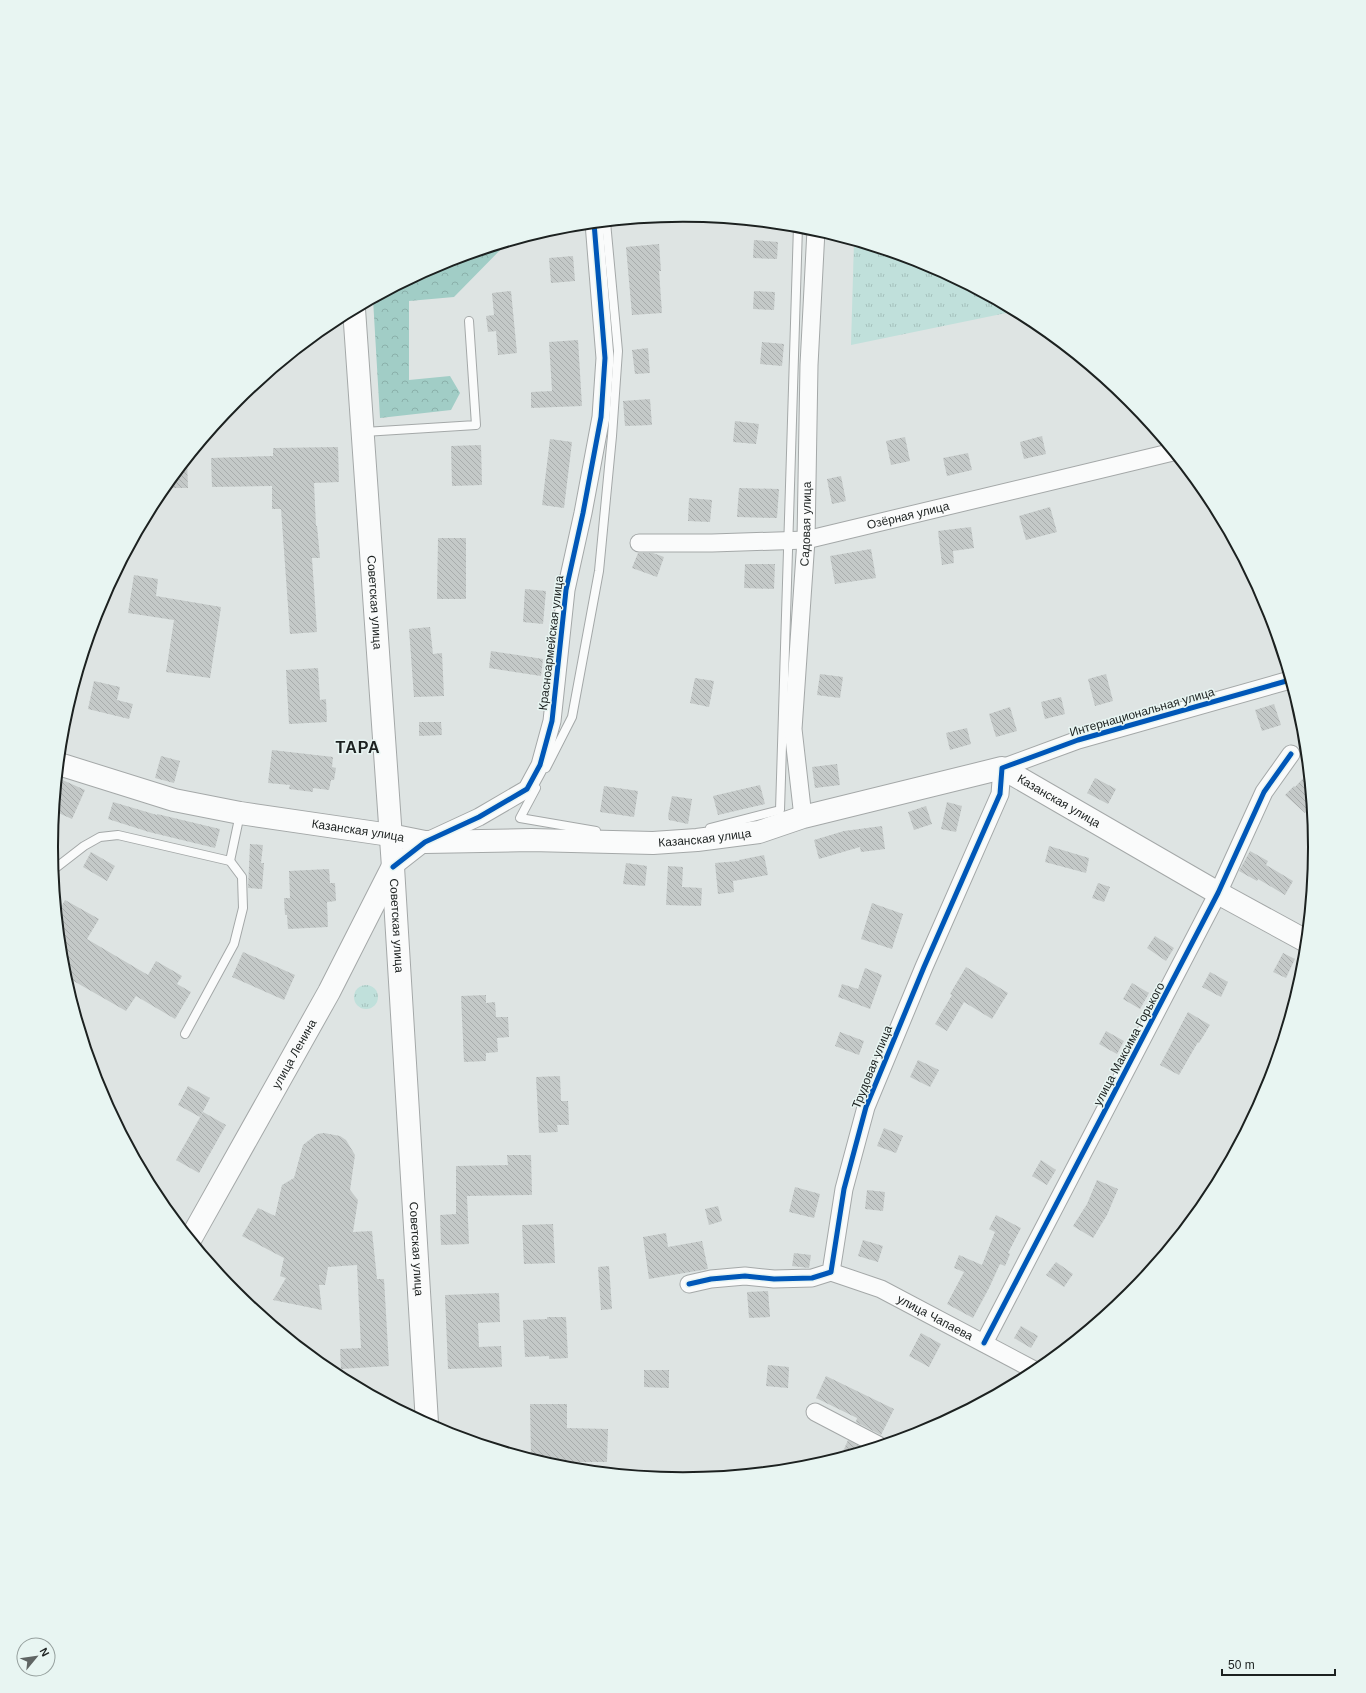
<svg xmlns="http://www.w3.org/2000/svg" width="1366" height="1693" viewBox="0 0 1366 1693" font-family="Arial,sans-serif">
	<defs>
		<pattern id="grass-tufts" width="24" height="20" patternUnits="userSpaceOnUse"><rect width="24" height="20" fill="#c0e0db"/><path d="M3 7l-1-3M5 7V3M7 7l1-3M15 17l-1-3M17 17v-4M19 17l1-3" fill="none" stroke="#a4c0bc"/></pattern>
		<pattern id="forest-crowns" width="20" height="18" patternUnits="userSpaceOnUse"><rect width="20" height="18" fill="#a1cdc6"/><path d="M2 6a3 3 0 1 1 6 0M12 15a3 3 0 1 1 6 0" fill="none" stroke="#8ab0aa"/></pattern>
		<pattern id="building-back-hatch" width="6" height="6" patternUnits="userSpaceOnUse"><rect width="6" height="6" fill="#c4c9c8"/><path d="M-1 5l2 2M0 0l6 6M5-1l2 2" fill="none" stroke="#a8acac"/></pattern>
	</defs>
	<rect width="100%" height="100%" fill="#dee4e3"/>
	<g fill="url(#grass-tufts)">
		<polygon points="854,241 925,263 1016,311 851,345"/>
		<circle cx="366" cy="997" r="12"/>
	</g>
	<polygon fill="url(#forest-crowns)" points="508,242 454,297 409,301 409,380 450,376 460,393 451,410 380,418 373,299 441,263"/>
	<g fill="url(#building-back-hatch)">
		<polygon points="754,240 778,242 777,259 753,258"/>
		<polygon points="659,244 661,271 659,271 662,313 632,315 626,247"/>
		<polygon points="573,256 575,281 551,283 549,258"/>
		<polygon points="511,291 517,353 498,355 496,331 488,332 486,316 494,315 492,293"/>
		<polygon points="754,291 775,292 774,310 753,309"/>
		<polygon points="578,340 582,406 531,408 531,392 552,391 549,342"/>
		<polygon points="762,342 784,344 782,366 760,364"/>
		<polygon points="648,348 650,373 635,374 632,350"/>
		<polygon points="650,399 652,425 625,426 623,401"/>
		<polygon points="735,421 759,424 756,444 733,442"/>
		<polygon points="1042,436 1046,454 1024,459 1020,442"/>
		<polygon points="905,437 910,461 891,465 886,441"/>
		<polygon points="550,439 572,442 564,508 542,505"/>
		<polygon points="481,445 482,485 452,486 451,446"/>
		<polygon points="338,447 339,482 314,483 316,526 317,526 320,558 312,558 317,632 290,634 281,509 272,509 272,486 212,487 211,458 273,456 273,448"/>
		<polygon points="968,453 972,470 947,476 943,458"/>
		<polygon points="187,459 188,488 163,488 175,474"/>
		<polygon points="841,476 846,501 832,504 827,479"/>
		<polygon points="739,488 779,489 777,518 737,517"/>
		<polygon points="689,498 712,500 710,522 688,521"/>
		<polygon points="1050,507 1057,532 1026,540 1019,516"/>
		<polygon points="971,527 974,548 953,551 954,563 942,565 938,531"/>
		<polygon points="438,538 466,538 466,599 437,599"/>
		<polygon points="871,549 876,578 835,584 830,556"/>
		<polygon points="638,553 653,553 664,557 657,577 632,568"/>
		<polygon points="745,564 775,564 774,589 744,588"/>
		<polygon points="134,575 158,579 156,596 221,607 210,678 166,672 174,620 128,613"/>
		<polygon points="525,589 546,591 543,624 523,622"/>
		<polygon points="430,627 433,654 442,653 444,696 414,697 409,629"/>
		<polygon points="491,651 543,659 541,676 489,668"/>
		<polygon points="318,668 320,700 326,699 327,722 289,724 286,670"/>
		<polygon points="820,674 843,677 840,698 817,695"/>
		<polygon points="1106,674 1113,701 1095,706 1088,679"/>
		<polygon points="695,678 714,681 709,707 690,703"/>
		<polygon points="94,681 120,687 117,700 133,704 129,719 88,709"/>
		<polygon points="1061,697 1065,714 1045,719 1041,702"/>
		<polygon points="1274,704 1281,725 1262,731 1255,710"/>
		<polygon points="1010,707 1017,731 996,737 989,714"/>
		<polygon points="419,722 441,722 442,735 419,736"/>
		<polygon points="967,728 971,744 950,750 946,733"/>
		<polygon points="272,750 333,757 332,767 336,768 334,780 331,780 329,790 313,788 313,792 289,789 290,785 268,783"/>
		<polygon points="161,756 180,761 174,783 155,778"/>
		<polygon points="837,764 840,785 815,788 812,767"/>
		<polygon points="1308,773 1311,807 1305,813 1285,795 1294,786 1295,787"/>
		<polygon points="58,778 85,790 72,819 54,811"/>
		<polygon points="1095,778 1116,789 1108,804 1087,793"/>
		<polygon points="760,785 765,804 718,815 713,796"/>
		<polygon points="604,786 638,791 634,817 600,812"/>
		<polygon points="672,796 692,799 688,824 669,820 668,816"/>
		<polygon points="113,802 157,815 157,814 220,829 215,848 149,832 108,819"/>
		<polygon points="947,802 962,806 956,832 941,829"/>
		<polygon points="926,806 932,824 914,830 908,812"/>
		<polygon points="882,826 885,849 861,852 860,847 819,859 814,840 844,831"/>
		<polygon points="250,844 263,845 261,863 264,863 262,889 248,888"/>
		<polygon points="1049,846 1089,858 1086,873 1045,862"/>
		<polygon points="1250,851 1268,861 1266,865 1293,881 1285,895 1258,879 1257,881 1239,871"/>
		<polygon points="91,852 115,866 107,881 83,867"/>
		<polygon points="764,855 768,875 733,881 734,892 718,894 715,863 739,861 739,860"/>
		<polygon points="626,863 647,866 645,886 623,884"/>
		<polygon points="668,866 683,867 682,887 702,888 701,906 666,905"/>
		<polygon points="329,869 330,883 335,883 336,901 327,902 328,927 288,929 287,915 285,915 284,898 290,898 289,871"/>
		<polygon points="1098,883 1110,887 1104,902 1092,898"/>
		<polygon points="65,900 99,919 87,939 148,975 156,961 182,976 177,984 191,992 175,1019 136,996 126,1011 65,976 58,913"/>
		<polygon points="872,903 903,914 892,949 861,939"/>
		<polygon points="1155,936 1174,948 1166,961 1147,948"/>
		<polygon points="243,952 295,975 284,1000 232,977"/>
		<polygon points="1283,953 1295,959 1286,978 1273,972"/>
		<polygon points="966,967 1008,993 992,1019 964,1002 947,1031 935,1024 952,995 950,994"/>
		<polygon points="865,968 882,975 870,1009 838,997 842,984 858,989"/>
		<polygon points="1210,972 1228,982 1221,997 1202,987"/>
		<polygon points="1132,983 1149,993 1140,1009 1123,999"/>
		<polygon points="486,995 486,1003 495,1002 496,1017 508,1017 509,1037 497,1038 498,1052 486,1053 486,1061 464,1062 461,996"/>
		<polygon points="1188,1012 1210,1025 1199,1043 1198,1042 1179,1075 1160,1065"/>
		<polygon points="1106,1031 1124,1041 1117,1054 1099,1044"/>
		<polygon points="840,1032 864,1041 859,1055 835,1046"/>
		<polygon points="918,1060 939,1070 930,1087 910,1077"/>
		<polygon points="560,1076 561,1101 568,1101 569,1125 557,1125 558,1132 539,1133 536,1077"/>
		<polygon points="188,1086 210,1098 200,1117 178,1105"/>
		<polygon points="203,1112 226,1125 199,1173 176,1160"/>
		<polygon points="884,1128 903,1136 896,1153 877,1146"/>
		<polygon points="324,1133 340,1136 346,1140 355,1155 350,1190 358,1200 353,1232 372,1231 377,1279 384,1279 389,1366 341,1369 340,1349 361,1348 357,1265 328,1267 325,1285 319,1285 322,1310 273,1300 286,1278 280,1276 284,1258 242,1236 258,1208 275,1216 282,1185 294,1178 303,1145 317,1134"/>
		<polygon points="507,1155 531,1155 532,1195 467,1196 469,1244 441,1245 440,1215 456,1214 456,1166 508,1165"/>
		<polygon points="1041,1160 1056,1170 1047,1185 1032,1176"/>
		<polygon points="1097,1180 1118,1189 1107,1215 1093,1238 1073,1226 1087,1204"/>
		<polygon points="795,1187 820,1194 814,1218 789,1212"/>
		<polygon points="867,1190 885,1192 883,1211 865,1209"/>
		<polygon points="718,1206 722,1221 709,1225 705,1209"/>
		<polygon points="996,1215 1021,1228 1008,1253 1010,1254 1005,1266 1000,1264 989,1288 973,1318 947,1304 964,1272 954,1268 959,1255 982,1265 995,1232 989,1229"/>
		<polygon points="553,1224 555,1263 524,1264 522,1225"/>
		<polygon points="666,1233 668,1247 702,1241 708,1269 649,1279 643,1237"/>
		<polygon points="863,1240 883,1246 878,1262 858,1256"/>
		<polygon points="794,1253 811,1255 809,1268 792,1266"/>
		<polygon points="1056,1262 1073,1274 1064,1287 1046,1275"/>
		<polygon points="609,1266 612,1309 601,1310 598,1267"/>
		<polygon points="768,1291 770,1317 749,1318 747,1292"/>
		<polygon points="499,1293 500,1322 478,1323 479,1347 501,1346 502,1367 448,1369 445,1295"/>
		<polygon points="547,1317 566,1317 568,1358 549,1359 549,1356 525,1357 523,1320 547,1319"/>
		<polygon points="1021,1326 1038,1336 1031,1348 1014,1338"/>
		<polygon points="921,1333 941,1344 929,1367 909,1356"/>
		<polygon points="768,1365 789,1367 788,1388 766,1386"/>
		<polygon points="644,1370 669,1370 669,1388 644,1387"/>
		<polygon points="826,1376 894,1409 881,1435 856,1422 857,1418 816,1398"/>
		<polygon points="530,1404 567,1404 567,1428 608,1429 607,1462 568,1462 568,1467 559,1466 531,1458"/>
		<polygon points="848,1440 864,1449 841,1456"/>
	</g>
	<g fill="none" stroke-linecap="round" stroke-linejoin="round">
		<g stroke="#a4a8a8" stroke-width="10">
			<g id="lane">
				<polyline points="364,432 476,425 469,321"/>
				<polyline points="546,768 572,717 599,571 612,436 618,351 606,222"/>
				<polyline points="536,788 520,818 596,831"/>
				<polyline points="710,828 780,810 798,226"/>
				<polyline points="230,861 240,814"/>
				<polyline points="53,870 84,846 100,837 118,835 230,861 242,877 243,908 234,944 185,1034"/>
			</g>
		</g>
		<g stroke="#a4a8a8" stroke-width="19">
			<g id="street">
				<path id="s1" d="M639,543H712L806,540L1173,452"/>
				<path id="s2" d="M803,817L793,729L806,540L809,365L816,230"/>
				<polyline points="393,867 425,842 479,817 527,789 540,765 552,721 566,590 583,513 601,417 605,358 594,223"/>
				<path id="s3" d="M831,1272L881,1289L1036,1371"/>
				<polyline points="689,1284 711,1279 745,1276 774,1279 812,1278 831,1272 844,1189 866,1107 924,967 1000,794 1002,768 1078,740 1290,680"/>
				<polyline points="984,1343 1218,893 1264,792 1291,754"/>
				<polyline points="815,1412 878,1445"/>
			</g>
		</g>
		<g stroke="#a4a8a8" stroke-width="24">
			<g id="secondary">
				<path id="s4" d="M354,309L393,867L427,1423"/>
				<path id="s5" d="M59,764L174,800L240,813L390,835L425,842L531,840L653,843L697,840L759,832L803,817L1002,768L1218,893L1306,941"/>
				<path id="s6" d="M191,1238L329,992L392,868"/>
			</g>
		</g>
		<use href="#lane" stroke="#fafbfb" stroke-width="8"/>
		<use href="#street" stroke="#fafbfb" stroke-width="17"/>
		<use href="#secondary" stroke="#fafbfb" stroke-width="22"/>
		<g stroke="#e8f5f2" stroke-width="8">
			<g id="cycleway">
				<polyline points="393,867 425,842 479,817 527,789 540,765 552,721 566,590 583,513 601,417 605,358 594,223"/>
				<polyline points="689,1284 711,1279 745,1276 774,1279 812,1278 831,1272 844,1189 866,1107 924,967 1000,794 1002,768 1078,740 1290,680"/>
				<polyline points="984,1343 1218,893 1264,792 1291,754"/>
			</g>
		</g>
		<use href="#cycleway" stroke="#0057b8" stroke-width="5"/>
	</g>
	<g text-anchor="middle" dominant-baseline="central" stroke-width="3" stroke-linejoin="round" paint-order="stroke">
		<g font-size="12" fill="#1c2120" stroke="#e8f5f2">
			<text stroke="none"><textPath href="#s1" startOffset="272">Озёрная улица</textPath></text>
			<text stroke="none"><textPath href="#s2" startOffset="294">Садовая улица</textPath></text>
			<text stroke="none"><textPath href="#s4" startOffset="294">Советская улица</textPath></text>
			<text transform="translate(551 643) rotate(-83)">Красноармейская улица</text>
			<text transform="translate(1142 712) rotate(-16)">Интернациональная улица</text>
			<text stroke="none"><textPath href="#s5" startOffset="1027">Казанская улица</textPath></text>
			<text stroke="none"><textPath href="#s5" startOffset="307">Казанская улица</textPath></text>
			<text stroke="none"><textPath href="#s5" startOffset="655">Казанская улица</textPath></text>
			<text stroke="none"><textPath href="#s4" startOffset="618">Советская улица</textPath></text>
			<text transform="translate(1129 1044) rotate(-62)">улица Максима Горького</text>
			<text stroke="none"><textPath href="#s6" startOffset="211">улица Ленина</textPath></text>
			<text transform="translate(872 1067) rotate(-68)">Трудовая улица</text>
			<text stroke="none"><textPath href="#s4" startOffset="942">Советская улица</textPath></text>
			<text stroke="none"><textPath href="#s3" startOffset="114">улица Чапаева</textPath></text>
		</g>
		<g font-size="16" font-weight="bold" letter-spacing="1" fill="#1c2120" stroke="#e8f5f2">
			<text x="358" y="747">ТАРА</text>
		</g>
	</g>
	<path d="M0 0H1366V1693H0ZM58 847a625 625 0 1 1 1250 0a625 625 0 1 1-1250 0Z" fill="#e8f5f2" fill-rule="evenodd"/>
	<path fill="none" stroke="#1c2120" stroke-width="2" d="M58 847a625 625 0 1 1 1250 0a625 625 0 1 1-1250 0Z"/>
	<g transform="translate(36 1657) rotate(61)"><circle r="19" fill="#e8f5f2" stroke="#96a09e"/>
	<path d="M0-3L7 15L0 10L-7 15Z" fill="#606564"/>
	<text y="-6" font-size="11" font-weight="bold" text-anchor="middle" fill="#1c2120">N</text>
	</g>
	<path d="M1222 1669v6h113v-6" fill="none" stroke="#1c2120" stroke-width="2"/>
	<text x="1228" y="1669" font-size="12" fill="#1c2120" stroke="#e8f5f2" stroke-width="3" paint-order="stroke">50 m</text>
</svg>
